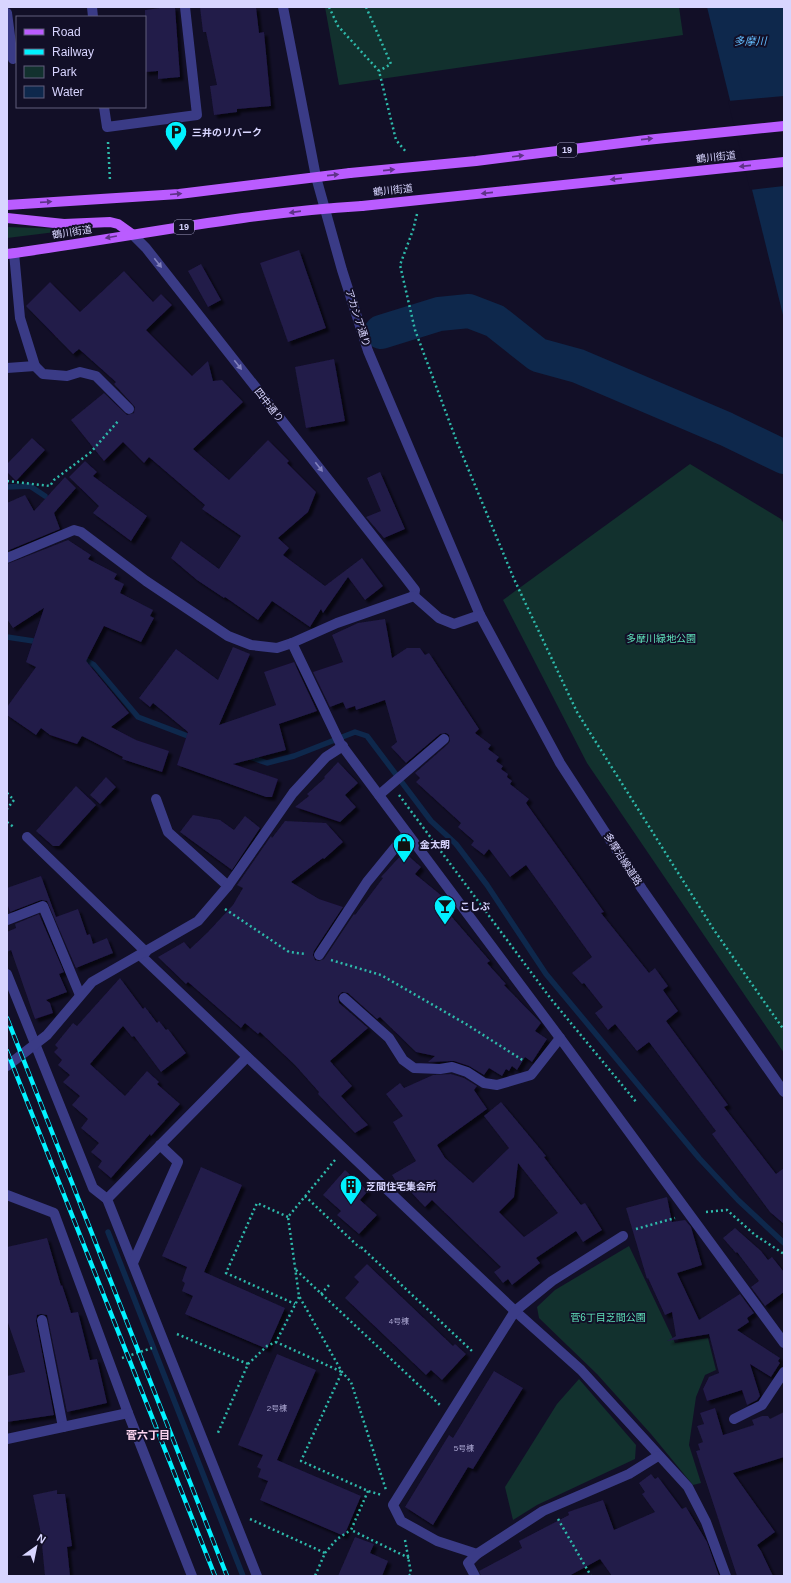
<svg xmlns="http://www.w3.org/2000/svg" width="791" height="1583" viewBox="0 0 791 1583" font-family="Arial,'Noto Sans JP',sans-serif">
	<defs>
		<filter id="shadow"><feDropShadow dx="3.5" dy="3.5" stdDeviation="1" flood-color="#0009"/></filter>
	</defs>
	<rect width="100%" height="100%" fill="#120f27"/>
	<g fill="#12312e">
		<polygon points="325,7 679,7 683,35 339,85"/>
		<polygon points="7,227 68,229 72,230 7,238"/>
		<polygon points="690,464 781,519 784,524 784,1053 587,763 503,600"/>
		<polygon points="629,1246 675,1343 708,1338 716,1370 705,1375 696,1397 689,1445 701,1483 693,1485 651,1434 597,1374 539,1318 537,1307 555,1290"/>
		<polygon points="579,1379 636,1445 635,1459 537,1505 513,1520 505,1487 557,1404"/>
	</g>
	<polygon fill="#0e284c" points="707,7 784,7 784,319"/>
	<polygon fill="#120f27" points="784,96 784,186 750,190 728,101"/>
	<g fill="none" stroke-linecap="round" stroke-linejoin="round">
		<g stroke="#0e284c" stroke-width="5.5">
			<polyline points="7,487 30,486 45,496"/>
			<polyline points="7,637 40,642"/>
			<polyline points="80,657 94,665 138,717 193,738"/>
			<polyline points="247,756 267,763 294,756 355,732 367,736 431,821 456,844 487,885 546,974 699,1158 738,1200 784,1243"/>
			<polyline points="108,1232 243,1576"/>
		</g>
		<polyline stroke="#0e284c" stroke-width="34" points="381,332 439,314 469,311 495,321 538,355 578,366 726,429 784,457"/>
	</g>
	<g fill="#221b48" fill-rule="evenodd" filter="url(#shadow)">
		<polygon points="167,7 175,7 180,77 158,79 158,71 145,72 145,10"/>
		<polygon points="200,7 256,7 259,33 264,32 271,106 237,109 237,112 214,115 210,86 217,85 206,32 203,32"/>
		<polygon points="299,250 326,328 288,342 260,263"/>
		<polygon points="201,264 221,300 208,307 188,271"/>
		<polygon points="124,271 153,302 161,294 172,305 146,330 192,376 208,361 213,381 222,380 243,402 193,449 229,480 268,440 289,461 287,463 316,492 308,512 278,538 289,548 283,555 325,586 362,558 383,586 365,600 348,577 323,613 321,609 310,627 272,601 258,620 225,597 224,598 197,580 171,558 181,541 219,569 241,536 202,509 205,505 149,457 144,463 123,442 104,461 71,420 104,393 127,415 134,413 135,407 114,384 116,382 79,349 73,354 26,306 50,282 80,312"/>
		<polygon points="334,359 345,421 306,428 295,367"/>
		<polygon points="32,438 45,450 16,481 7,472 7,464"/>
		<polygon points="85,461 97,472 93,476 147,516 131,541 93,513 99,506 69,477"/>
		<polygon points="380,472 405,529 384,538 366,517 381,511 367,478"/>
		<polygon points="65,477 76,488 54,513 60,529 7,551 7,503 25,495 34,511"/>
		<polygon points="68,540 91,555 88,559 117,574 114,579 124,584 120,593 153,610 150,616 154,618 141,642 104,626 86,661 129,713 111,727 136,740 169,751 162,772 122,759 123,757 82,736 77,744 50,735 41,728 36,735 7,715 7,707 36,667 26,662 44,608 13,628 7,619 7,564"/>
		<polygon points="385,619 392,658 407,648 420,648 425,655 429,653 479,729 475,733 491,745 488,749 499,757 496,761 503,766 501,769 508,774 507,777 512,781 510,784 529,799 526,803 604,912 601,913 649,973 655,968 668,986 663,990 678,1011 666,1021 728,1105 724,1107 776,1174 784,1168 784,1224 770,1212 712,1134 716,1131 649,1042 637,1051 615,1024 608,1030 595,1013 603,1007 584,983 582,984 572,973 592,957 526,865 510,877 489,849 484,855 471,845 474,841 458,827 461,823 416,782 420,778 415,773 448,744 450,741 449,735 446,733 440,734 406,763 391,747 397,742 385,700 356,710 355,706 346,709 343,702 330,707 313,672 343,662 332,635 358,623"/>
		<polygon points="233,647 250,654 219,725 276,705 264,672 294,662 317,711 279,724 286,750 233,764 278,779 272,797 266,797 177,765 188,732 153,703 150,707 139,698 176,649 218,680"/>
		<polygon points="338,762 358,783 345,795 356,807 340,822 295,807 309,796 307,794 325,778 324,777"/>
		<polygon points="106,777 116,787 100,804 90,795"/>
		<polygon points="76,786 96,805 59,846 53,846 36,831"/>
		<polygon points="193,815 220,820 234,830 245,816 260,828 232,870 180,832"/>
		<polygon points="285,821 326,823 343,842 324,859 323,858 291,882 319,899 343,907 314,951 313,955 315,960 319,961 324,959 354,914 355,915 383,878 381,877 404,852 421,867 415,874 442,896 438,901 490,961 487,963 506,984 504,985 541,1023 535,1031 547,1039 532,1062 525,1057 517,1070 512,1066 509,1071 506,1069 502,1076 489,1068 484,1075 469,1066 454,1061 428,1062 435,1056 416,1052 380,1017 377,1019 348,993 342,992 338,996 339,1003 368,1028 330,1061 352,1086 341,1096 368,1125 355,1133 318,1094 319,1092 295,1065 260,1032 258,1034 245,1023 241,1028 188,982 186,984 158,957 184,942 190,949 208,932 233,905 243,888 237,885 271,836 272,838"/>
		<polygon points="41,876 56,917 78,909 87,935 90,934 93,944 107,938 113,953 76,968 47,901 41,900 10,912 7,903 7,888"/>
		<polygon points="39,914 64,972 59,974 67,992 46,1000 50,1003 53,1013 35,1019 11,950 7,952 7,932 16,928 15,924"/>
		<polygon points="120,978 143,1009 145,1007 157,1023 159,1021 166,1030 168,1029 186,1053 161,1072 134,1036 132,1037 123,1026 90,1064 125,1096 147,1071 159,1082 157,1084 180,1104 151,1136 150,1134 111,1178 98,1167 102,1161 91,1152 99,1143 81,1128 88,1119 72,1105 80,1096 63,1082 70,1075 58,1065 62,1060 54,1052 58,1048 55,1045 73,1023 77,1026"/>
		<path d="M451,1074L464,1078L477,1086L474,1090L487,1109L437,1145L445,1158L473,1183L509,1148L484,1116L501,1102L546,1156L544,1157L581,1205L585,1203L602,1230L583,1242L576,1231L536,1258L540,1263L512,1285L508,1279L503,1283L494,1272L501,1267L432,1200L425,1207L406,1187L401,1190L392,1175L416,1161L393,1122L403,1116L386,1094L400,1083L404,1088L433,1075ZM518,1163L558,1213L524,1237L499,1212L514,1197Z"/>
		<polygon points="201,1167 242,1185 204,1272 285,1308 267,1349 185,1314 193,1296 182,1291 185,1283 182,1281 187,1267 162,1256"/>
		<polygon points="345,1170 368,1191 360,1200 377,1215 359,1234 337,1215 341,1211 323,1195"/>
		<polygon points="667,1197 672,1222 685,1220 691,1227 702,1265 677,1273 699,1320 740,1294 754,1313 747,1318 749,1322 737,1330 780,1358 778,1361 780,1363 771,1377 750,1364 760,1396 757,1400 747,1405 742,1390 707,1401 703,1389 709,1377 719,1373 709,1334 667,1341 676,1336 672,1312 665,1315 648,1278 647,1279 626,1208"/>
		<polygon points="735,1228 761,1251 768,1260 772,1257 784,1272 784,1292 765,1306 751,1287 759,1281 737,1252 736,1253 723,1238"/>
		<polygon points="47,1238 61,1286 62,1285 71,1313 78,1312 90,1360 97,1359 107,1403 67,1412 48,1319 47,1315 41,1314 37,1315 36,1321 54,1415 7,1422 7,1376 25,1372 7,1320 7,1247"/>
		<polygon points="367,1264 453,1346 455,1344 466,1354 442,1380 431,1370 426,1375 345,1298 359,1282 354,1277"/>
		<polygon points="277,1354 316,1370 277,1460 361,1496 344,1536 260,1500 268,1481 258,1477 261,1469 257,1467 263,1455 238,1445"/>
		<polygon points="494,1371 523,1388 473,1469 468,1467 433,1525 405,1507 449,1435 453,1438"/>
		<polygon points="715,1408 723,1435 754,1425 752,1420 762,1416 768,1416 770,1419 784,1412 784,1457 733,1473 775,1532 757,1545 761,1551 773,1576 737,1576 696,1451 700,1450 698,1444 703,1442 697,1426 704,1424 700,1413"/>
		<polygon points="651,1474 655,1479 658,1477 682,1509 686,1507 707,1542 719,1576 612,1576 600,1559 569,1576 481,1576 479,1571 522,1548 519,1541 569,1515 568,1512 603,1500 614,1530 655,1512 642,1494 645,1492 639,1483"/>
		<polygon points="57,1490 57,1494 65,1494 72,1546 67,1547 70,1576 45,1576 41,1534 33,1495"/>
		<polygon points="355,1537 374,1544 370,1553 388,1561 382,1576 338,1576"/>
	</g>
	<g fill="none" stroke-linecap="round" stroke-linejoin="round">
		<g stroke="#2ebaab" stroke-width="2.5" stroke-dasharray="2 3" stroke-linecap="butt">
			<polyline points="329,7 338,26 379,71 396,140 407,153"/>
			<polyline points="366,7 391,64 379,71"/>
			<polyline points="108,142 110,181"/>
			<polyline points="417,214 413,230 400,265 415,330 457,442 514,579 577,712 714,930 784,1030"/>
			<polyline points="7,481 50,486 54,480 91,452 119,420"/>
			<polyline points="7,793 14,800 7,809"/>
			<polyline points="399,795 551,999 637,1103"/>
			<polyline points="7,822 15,828"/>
			<polyline points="225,909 289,952 305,954"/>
			<polyline points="331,960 381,975 466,1024 524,1061"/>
			<polyline points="335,1160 288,1217 299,1296 342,1372 351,1382 386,1490"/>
			<polyline points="305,1196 360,1248"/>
			<polyline points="706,1212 727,1210 755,1235 784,1254"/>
			<polyline points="288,1217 257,1203 226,1273 295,1304"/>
			<polyline points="636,1229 675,1218"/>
			<polyline points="361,1247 472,1351"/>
			<polyline points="296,1270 440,1405"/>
			<polyline points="321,1294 330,1284"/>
			<polyline points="299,1297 276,1342 342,1372 301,1461 368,1491 382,1495"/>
			<polyline points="177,1334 248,1364 217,1435"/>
			<polyline points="122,1358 152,1348"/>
			<polyline points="248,1364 267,1346 276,1342"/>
			<polyline points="368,1491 351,1530 409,1558"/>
			<polyline points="250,1519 325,1553 315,1576"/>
			<polyline points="558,1519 591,1576"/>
			<polyline points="405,1540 411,1573 409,1576"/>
			<polyline points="325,1553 337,1539 351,1530"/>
		</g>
		<g stroke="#3a3b86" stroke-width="10">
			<polyline points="92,7 93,17"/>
			<polyline points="283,7 316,177 342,270 368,351 480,615 560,763 642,889 784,1092"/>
			<polyline points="7,13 13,59"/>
			<polyline points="104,107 107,127 197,115 185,7"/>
			<polyline points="132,234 146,248 405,577 415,590 414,596"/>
			<polyline points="35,366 43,374 67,376 80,372 96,376 129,409"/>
			<polyline points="7,368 35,366 20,318 14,253"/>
			<polyline points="7,558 74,530 81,532 146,581 228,636 251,645 277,648 292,643 337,623 414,596"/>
			<polyline points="414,596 439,618 454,624 480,615"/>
			<polyline points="292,643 340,743 560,1038 784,1343"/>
			<polyline points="379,795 444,739"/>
			<polyline points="156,799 168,832 228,886"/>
			<polyline points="27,837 146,952"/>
			<polyline points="7,920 43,906 80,995"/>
			<polyline points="140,955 515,1311 581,1370 688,1487 706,1522 726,1576"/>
			<polyline points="319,955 367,882 407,833"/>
			<polyline points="7,974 93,1188 107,1199"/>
			<polyline points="344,998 389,1038 403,1060 414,1068 440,1069 452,1067 467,1072 484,1083 497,1085 531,1075 560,1038"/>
			<polyline points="247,1057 107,1199 257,1576"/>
			<polyline points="7,1066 47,1035 92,982 198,921 228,886 293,793 326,757 343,746"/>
			<polyline points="7,1195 54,1213 128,1413 192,1576"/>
			<polyline points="133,1263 178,1162 160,1145"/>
			<polyline points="42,1320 63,1427"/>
			<polyline points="734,1419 762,1405 784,1372"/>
			<polyline points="7,1439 128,1413"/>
			<polyline points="477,1554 437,1541 401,1521 393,1505 515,1311 552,1281 623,1236"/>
			<polyline points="475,1576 468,1563 477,1554 543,1511 629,1474 658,1456"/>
		</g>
		<g stroke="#ba5cff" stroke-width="10">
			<polyline points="7,205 179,194 350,173"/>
			<polyline points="7,218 64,224 110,222 118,224 132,234"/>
			<path d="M7,254C125,238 243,213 362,206"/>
		</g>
		<g stroke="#01f1ff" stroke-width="4.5">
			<g id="rail">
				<polyline points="7,1018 227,1576"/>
				<polyline points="7,1051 215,1576"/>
			</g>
		</g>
		<use href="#rail" stroke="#120f27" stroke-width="3" stroke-dasharray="9" stroke-linecap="butt"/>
		<g stroke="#ba5cff" stroke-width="10">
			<polyline points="350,173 476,161 646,140 784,126"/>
			<polyline points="362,206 784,162"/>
		</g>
	</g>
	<defs><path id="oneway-solid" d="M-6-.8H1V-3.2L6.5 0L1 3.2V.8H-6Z"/></defs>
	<g fill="#5e3288">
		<use href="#oneway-solid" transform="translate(647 139) rotate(-6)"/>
		<use href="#oneway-solid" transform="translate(518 156) rotate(-7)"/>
		<use href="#oneway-solid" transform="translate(745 166) rotate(174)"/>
		<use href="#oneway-solid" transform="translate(389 170) rotate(-6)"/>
		<use href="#oneway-solid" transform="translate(333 175) rotate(-6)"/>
		<use href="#oneway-solid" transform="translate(616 179) rotate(174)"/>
		<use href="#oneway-solid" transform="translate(487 193) rotate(174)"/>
		<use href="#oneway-solid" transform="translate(176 194) rotate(-5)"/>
		<use href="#oneway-solid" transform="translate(46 202) rotate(-4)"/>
		<use href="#oneway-solid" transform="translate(295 212) rotate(172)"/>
		<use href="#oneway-solid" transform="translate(111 237) rotate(170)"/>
	</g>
	<g fill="#8180bc">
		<use href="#oneway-solid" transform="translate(158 263) rotate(52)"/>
		<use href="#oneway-solid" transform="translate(238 365) rotate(52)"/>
		<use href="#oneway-solid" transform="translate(319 467) rotate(52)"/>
	</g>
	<defs>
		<g id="parking-pin" transform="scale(1.15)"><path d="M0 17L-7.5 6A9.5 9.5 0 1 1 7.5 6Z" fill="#01f1ff" stroke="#120f27"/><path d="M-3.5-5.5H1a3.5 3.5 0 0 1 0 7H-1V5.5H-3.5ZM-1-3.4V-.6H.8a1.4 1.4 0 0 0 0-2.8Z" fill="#111"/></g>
		<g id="shop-pin" transform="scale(1.15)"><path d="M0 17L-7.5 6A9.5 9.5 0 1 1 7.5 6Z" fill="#01f1ff" stroke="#120f27"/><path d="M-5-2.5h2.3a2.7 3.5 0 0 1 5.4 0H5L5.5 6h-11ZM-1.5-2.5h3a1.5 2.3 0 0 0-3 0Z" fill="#111"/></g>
		<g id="bar-pin" transform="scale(1.15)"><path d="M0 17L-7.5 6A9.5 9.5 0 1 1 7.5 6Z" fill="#01f1ff" stroke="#120f27"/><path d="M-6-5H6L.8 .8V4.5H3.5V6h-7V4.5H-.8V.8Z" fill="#111"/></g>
		<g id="building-pin" transform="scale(1.15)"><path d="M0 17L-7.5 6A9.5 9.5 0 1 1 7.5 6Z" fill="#01f1ff" stroke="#120f27"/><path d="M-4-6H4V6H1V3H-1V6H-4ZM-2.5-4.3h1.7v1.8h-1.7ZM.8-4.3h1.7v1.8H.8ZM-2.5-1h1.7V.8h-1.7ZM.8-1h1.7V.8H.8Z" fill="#111"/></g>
	</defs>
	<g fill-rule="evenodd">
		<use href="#parking-pin" x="176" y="132"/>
		<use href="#shop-pin" x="404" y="844"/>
		<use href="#bar-pin" x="445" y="906"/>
		<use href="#building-pin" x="351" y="1186"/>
	</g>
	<g text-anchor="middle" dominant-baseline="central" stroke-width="4" stroke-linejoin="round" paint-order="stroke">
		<g font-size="8" fill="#aaa6d1">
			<text x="399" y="1321">4号棟</text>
			<text x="277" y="1408">2号棟</text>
			<text x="464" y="1448">5号棟</text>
		</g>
		<g fill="#120f27" stroke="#9d9abe" stroke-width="1">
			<rect x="557" y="143" width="20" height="14" rx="3"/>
			<rect x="174" y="220" width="20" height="14" rx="3"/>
		</g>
		<g font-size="9" font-weight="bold" fill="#d8d5ff">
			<text x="567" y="150">19</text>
			<text x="184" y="227">19</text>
		</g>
		<g font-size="10" font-weight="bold" fill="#d8d5ff" stroke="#120f27" text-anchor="start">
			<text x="192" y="132">三井のリパーク</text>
			<text x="420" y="844">金太朗</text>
			<text x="460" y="906">こしぶ</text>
			<text x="366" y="1186">芝間住宅集会所</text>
		</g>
		<g font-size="10" fill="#d8d5ff" stroke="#120f27">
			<text transform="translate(716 157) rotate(-6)">鶴川街道</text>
			<text transform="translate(393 190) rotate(-6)">鶴川街道</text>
			<text transform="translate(72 232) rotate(-9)">鶴川街道</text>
			<text transform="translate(358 318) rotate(72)">アカシア通り</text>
			<text transform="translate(269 405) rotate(52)">四中通り</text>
			<text transform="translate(623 859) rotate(57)">多摩沿線道路</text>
		</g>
		<g font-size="10" fill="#5fe1ba" stroke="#120f27">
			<text x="661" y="638">多摩川緑地公園</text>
			<text x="608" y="1317">菅6丁目芝間公園</text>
		</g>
		<g font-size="11" font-style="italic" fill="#63beff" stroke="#120f27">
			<text x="750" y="41">多摩川</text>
		</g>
		<g font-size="11" font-weight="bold" fill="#ffd7f2" stroke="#120f27">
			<text x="148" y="1435">菅六丁目</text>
		</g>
	</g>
	<rect width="791" height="1583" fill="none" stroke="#d8d5ff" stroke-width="16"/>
	<rect x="16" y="16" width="130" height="92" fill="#120f27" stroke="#615e7d"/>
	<rect x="24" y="29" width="20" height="6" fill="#ba5cff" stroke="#615e7d"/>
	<text x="52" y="36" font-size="12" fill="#d8d5ff">Road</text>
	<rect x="24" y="49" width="20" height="6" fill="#01f1ff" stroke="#615e7d"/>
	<text x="52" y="56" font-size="12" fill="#d8d5ff">Railway</text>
	<rect x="24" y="66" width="20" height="12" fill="#12312e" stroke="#615e7d"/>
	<text x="52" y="76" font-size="12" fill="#d8d5ff">Park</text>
	<rect x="24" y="86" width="20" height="12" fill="#0e284c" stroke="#615e7d"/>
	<text x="52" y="96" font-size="12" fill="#d8d5ff">Water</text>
	<g transform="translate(36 1547) rotate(33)" stroke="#120f27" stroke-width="3" paint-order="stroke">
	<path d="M0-3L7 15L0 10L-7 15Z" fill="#d8d5ff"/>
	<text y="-6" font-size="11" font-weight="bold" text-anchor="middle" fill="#d8d5ff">N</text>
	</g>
</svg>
